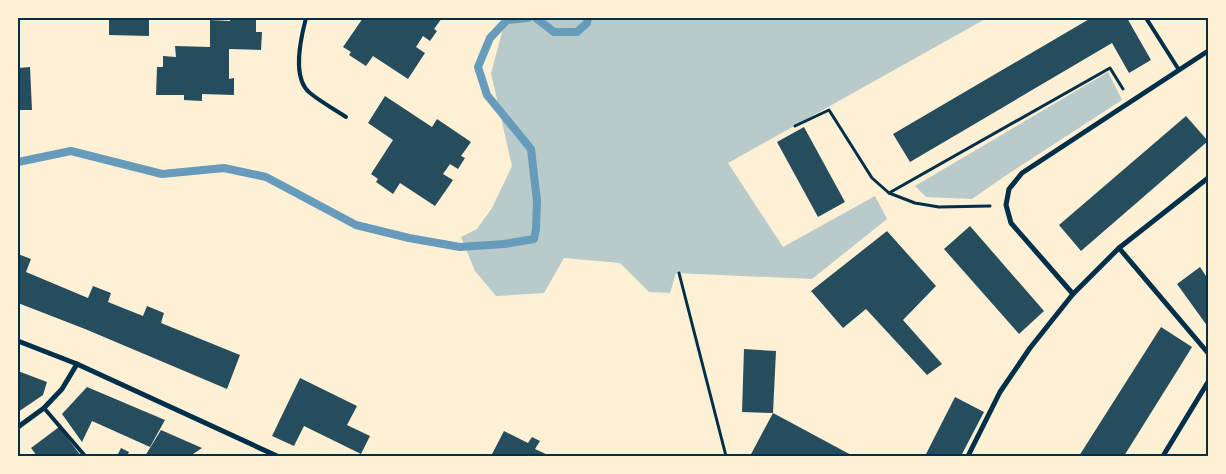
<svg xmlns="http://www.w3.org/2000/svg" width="1226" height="474" viewBox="0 0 1226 474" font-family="Cabin,sans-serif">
	<rect width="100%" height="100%" fill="#fdf0d5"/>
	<g fill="#b9caca">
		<polygon points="520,18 987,18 728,163 783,247 875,196 887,219 812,279 676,273 670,293 649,292 620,263 564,258 544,293 496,296 475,271 461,237 477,229 492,208 512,166 491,73 504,25"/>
		<polygon points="1108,72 1122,100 1005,176 972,199 926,197 915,186"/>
	</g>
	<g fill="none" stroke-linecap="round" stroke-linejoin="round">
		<g stroke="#669bbc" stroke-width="8">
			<polyline points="536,18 554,32 577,32 587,23 588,18"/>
			<polyline points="18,162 71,151 162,174 224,168 266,177 356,225 409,238 460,247 504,244 534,239 536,229 537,201 531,149 487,95 478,67 490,38 507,20 528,18"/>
		</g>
	</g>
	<g fill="#264d5e">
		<polygon points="109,18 149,18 149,36 109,35"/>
		<polygon points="230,18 256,18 256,32 262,32 261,50 229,49 229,79 234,78 234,95 202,94 202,101 184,100 184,95 156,95 157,67 163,67 163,56 176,57 175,46 210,47 210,20 230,21"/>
		<polygon points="363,18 442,18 434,29 437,31 430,41 423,36 416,47 425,53 408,79 373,56 366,66 349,55 351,52 343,47"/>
		<polygon points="1091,18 1127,18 1151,60 1129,73 1112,43 910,162 893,134"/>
		<polygon points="30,67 32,110 18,110 18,68"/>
		<polygon points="385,96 432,127 437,119 471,142 461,156 465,158 458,169 450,164 443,174 453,180 435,206 400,183 393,194 376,182 378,179 371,174 393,140 368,123"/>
		<polygon points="1186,116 1208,141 1081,251 1059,225"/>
		<polygon points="804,127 845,202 818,217 777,142"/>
		<polygon points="970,226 1044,311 1019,334 944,249"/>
		<polygon points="887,231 936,286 903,320 942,364 927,375 866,309 843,328 811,291"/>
		<polygon points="18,254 31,259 26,272 88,298 93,286 111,293 108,302 143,316 147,306 164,313 161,323 240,355 227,389 85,329 18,303"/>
		<polygon points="1200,267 1208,279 1208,327 1177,284"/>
		<polygon points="1161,327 1192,347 1179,368 1124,456 1079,456"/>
		<polygon points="744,349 776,351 773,413 742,412"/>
		<polygon points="18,371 47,382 43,395 18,412"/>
		<polygon points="300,378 357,406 347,425 370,436 361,454 304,426 294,446 272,436"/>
		<polygon points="87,387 165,420 150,447 92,421 82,442 62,414"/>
		<polygon points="955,397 984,412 961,456 925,456"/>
		<polygon points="773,413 788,421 853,456 750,456"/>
		<polygon points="59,427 81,456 37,456 31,448"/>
		<polygon points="161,430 202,448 190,456 145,456"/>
		<polygon points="504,431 528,443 532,437 540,441 535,449 550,456 491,456"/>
		<polygon points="121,448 129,452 127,456 117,456"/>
	</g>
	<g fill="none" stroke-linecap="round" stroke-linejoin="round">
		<g stroke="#003049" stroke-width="3">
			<polyline points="795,126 829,110 872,178 889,193 915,203 939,207 990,206"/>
			<polyline points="889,193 1110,68 1123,89"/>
			<polyline points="679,273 726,456"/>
		</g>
		<g stroke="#003049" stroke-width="4">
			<path d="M306,18C301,37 291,78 310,93C321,102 334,109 346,117"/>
			<polyline points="1146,18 1179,70"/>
			<polyline points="44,408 85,456"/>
		</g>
		<g stroke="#003049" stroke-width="5">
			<polyline points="1119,248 1208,353"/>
			<polyline points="1073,294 1011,223 1006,205 1009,189 1022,173 1208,51"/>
			<polyline points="18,341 77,364 277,456"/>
			<polyline points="18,427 44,408 62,389 77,364"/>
			<polyline points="968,456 1000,392 1030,348 1073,294 1119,248 1208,178"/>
			<polyline points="1163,456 1208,382"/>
		</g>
	</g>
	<rect width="1226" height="474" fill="none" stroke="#fdf0d5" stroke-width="38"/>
	<rect x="19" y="19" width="1188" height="436" fill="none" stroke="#003049" stroke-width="2"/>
</svg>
